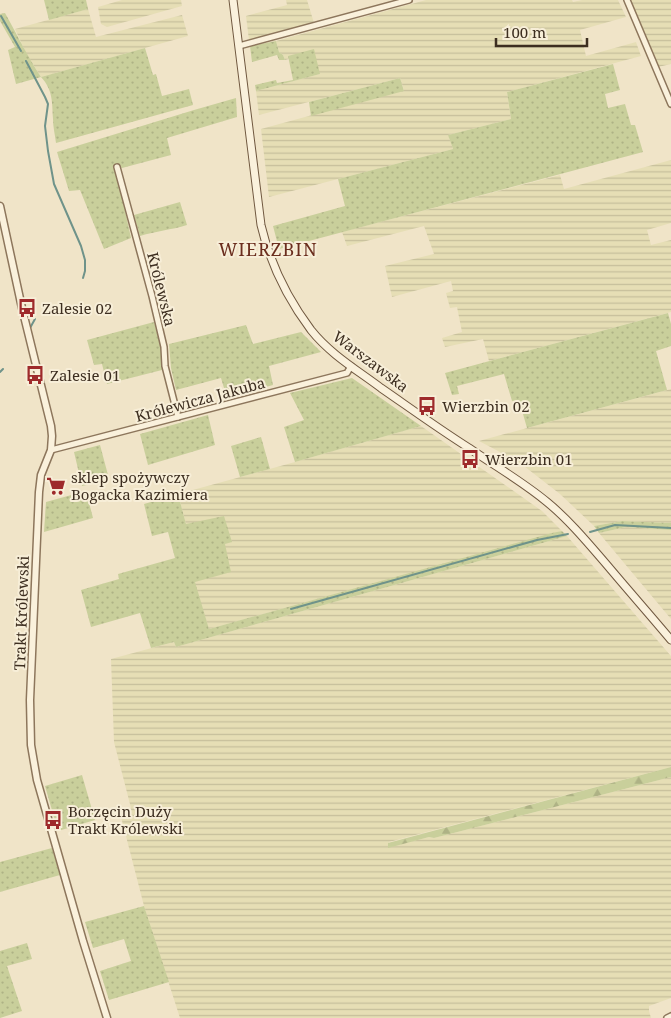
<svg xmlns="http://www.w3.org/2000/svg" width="671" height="1018" viewBox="0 0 671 1018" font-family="'Noto Serif',serif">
	<defs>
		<pattern id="farmland-rules" width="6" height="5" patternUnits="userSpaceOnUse" patternTransform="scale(1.25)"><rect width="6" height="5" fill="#e6deb5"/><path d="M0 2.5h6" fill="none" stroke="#c6bf9b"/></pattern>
		<pattern id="grass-dots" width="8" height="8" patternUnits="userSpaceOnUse" patternTransform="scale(1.25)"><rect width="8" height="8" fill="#c9cf9b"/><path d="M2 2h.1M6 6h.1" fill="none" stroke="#aeb285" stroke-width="1.8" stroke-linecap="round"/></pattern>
		<pattern id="forest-firs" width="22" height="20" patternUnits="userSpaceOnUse" patternTransform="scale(1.25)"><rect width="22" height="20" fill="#c9cf9b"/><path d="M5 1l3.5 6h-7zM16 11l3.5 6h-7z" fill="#aeb285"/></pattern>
	</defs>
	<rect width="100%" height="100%" fill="#f0e4c8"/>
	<g fill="url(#farmland-rules)">
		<polygon points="122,0 181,0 182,6 107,27 101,24 98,7"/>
		<polygon points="286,0 307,0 314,23 249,40 246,16 287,5"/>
		<polygon points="426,0 572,0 573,2 582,0 618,0 626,17 580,30 586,56 636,42 641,56 507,92 511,119 448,135 453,149 269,197 261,129 404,90 400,78 259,115 256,91 320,74 288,56 289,59 285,60 283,55 279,52 276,41"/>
		<polygon points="629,0 671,0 671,64 658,67"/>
		<polygon points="88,9 96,37 182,15 188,36 41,77 26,53 15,29"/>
		<polygon points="671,160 671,223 647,230 651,245 671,240 671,312 489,361 483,339 445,347 442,338 462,332 457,307 450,308 446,293 453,291 451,281 392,297 385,266 434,254 424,226 347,246 342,232 560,175 564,189"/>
		<polygon points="671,389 671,523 622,521 594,526 560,494 520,463 498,451 479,441"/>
		<polygon points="421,426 542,511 562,531 209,629 194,582 224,544 232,541 186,524 178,494 295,462"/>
		<polygon points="626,527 671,530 671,619 599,533"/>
		<polygon points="567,536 671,656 671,767 389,842 388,847 429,837 434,838 671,777 671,998 649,1006 649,1011 651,1018 180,1018 144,906 120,813 131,808 114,742 111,659 174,642 176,647"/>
	</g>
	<g fill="url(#grass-dots)">
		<polygon points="44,0 86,0 88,9 49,20"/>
		<path d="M5,13C17,34 27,56 41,77L145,48L153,75L156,74L162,96L189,89L193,105L56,143C55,135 53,127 53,119C52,102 53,90 41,77L16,84L8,50L15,47L0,21V14Z"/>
		<polygon points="276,41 279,52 283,55 285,60 279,60 277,55 252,62 250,46"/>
		<polygon points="314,49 320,74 256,91 255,85 276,80 277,83 293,80 288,56"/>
		<polygon points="613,64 620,90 605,94 608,108 625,104 631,125 635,125 643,152 279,249 273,226 345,206 338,179 453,149 448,135 511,119 507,92"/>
		<polygon points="400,78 404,91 311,116 309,102"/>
		<polygon points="236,98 237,117 167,138 171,155 122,168 115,165 131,238 104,249 80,190 69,191 57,152 194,110"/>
		<path d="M180,202L187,225C171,230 156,231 140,236L134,215Z"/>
		<polygon points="668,313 671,324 671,346 656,351 667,390 527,428 519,400 512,401 504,374 457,386 459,394 452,395 445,373"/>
		<polygon points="154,322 161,348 162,370 107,384 102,364 94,365 87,340"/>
		<polygon points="246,325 253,344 301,332 321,352 269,366 273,385 227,398 221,378 176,390 171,368 169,344"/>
		<polygon points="352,378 421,426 295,462 284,427 304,420 290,393"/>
		<polygon points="208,415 215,445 148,465 140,434"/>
		<polygon points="261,437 270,469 240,477 231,446"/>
		<polygon points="100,445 108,475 100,477 101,482 82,486 74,452"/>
		<polygon points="86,491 93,518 44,532 46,502"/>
		<polygon points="178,494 186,524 224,516 232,542 225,544 231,572 195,582 209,629 552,533 562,531 567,536 176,647 174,642 151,648 140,613 91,627 81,590 119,579 118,574 175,558 168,532 152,536 144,504"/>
		<polygon points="622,521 671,523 671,530 626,527 599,533 594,526"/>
		<polygon points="82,775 95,820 58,831 45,786"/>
		<polygon points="52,848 60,875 0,892 0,862"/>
		<polygon points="144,906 169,982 109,1000 100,971 131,961 124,939 93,948 85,922"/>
		<polygon points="27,943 32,959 7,966 22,1011 0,1018 0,951"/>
	</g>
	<polygon fill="url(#forest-firs)" points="671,767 671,777 434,838 429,837 388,848 388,843"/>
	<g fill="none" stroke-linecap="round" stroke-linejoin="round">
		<g stroke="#6f938a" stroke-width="2">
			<polyline points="1,16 21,51"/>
			<polyline points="26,61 45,97 48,104 45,126 48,151 54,184 81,246 85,260 85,271 83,278"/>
			<polyline points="30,328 35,319"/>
			<polyline points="0,372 3,369"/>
			<polyline points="590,532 615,525 671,528"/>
			<polyline points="291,609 537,540 568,534"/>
		</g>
		<g stroke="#8d765c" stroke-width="8">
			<g id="minor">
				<polyline points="627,0 671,104"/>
				<polyline points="239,46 409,0"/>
				<polyline points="117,167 152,296 164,347 165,366 178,417"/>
				<polyline points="51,450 347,373 351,366"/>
				<polyline points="667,1018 671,1016"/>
			</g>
		</g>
		<g stroke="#8d765c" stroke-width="9">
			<polyline id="tertiary" points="0,206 22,308 51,426 52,436 51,450 41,475 39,492 30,700 31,745 37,780 83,941 107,1018"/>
		</g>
		<g stroke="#6f573f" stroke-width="9">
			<path id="secondary" d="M233,0L261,225C270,263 287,298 311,330C330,354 357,370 381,388C410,408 439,429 469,448C495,466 523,482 547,502C569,520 588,543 607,565C628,590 650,615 671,640"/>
		</g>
		<use href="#minor" stroke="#faf1dc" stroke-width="5"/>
		<use href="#tertiary" stroke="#faf1dc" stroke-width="6"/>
		<use href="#secondary" stroke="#faf1dc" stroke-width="7"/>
	</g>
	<defs>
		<g id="bus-bare" transform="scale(1.5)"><path d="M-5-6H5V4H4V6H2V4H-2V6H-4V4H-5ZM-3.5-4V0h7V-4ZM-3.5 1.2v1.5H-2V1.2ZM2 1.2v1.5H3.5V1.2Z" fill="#9e2a2b" stroke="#f7eed8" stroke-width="2.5" paint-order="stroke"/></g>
		<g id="supermarket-bare" transform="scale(1.5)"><path d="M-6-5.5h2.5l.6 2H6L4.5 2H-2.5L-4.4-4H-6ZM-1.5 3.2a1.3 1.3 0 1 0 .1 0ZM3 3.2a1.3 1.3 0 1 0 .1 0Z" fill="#9e2a2b" stroke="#f7eed8" stroke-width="2.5" paint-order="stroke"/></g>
	</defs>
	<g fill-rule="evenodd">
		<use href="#bus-bare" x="27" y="308"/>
		<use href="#bus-bare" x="35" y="375"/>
		<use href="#bus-bare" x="427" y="406"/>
		<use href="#bus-bare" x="470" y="459"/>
		<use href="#supermarket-bare" x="56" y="486"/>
		<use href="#bus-bare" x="53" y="820"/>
	</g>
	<g text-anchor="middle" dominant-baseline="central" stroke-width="4" stroke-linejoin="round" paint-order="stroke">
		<g font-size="15" fill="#3d2e20" stroke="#f7eed8">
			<text transform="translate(162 289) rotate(76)">Królewska</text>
			<text transform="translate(371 361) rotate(37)">Warszawska</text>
			<text transform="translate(200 399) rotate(-15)">Królewicza Jakuba</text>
			<text transform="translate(21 613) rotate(-88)">Trakt Królewski</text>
		</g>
		<g font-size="15" fill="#3d2e20" stroke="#f7eed8" text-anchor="start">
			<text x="42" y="308">Zalesie 02</text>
			<text x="50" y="375">Zalesie 01</text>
			<text x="442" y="406">Wierzbin 02</text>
			<text x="485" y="459">Wierzbin 01</text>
			<text x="71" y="477">sklep spożywczy<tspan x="71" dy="17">Bogacka Kazimiera</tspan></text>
			<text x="68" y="811">Borzęcin Duży<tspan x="68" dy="17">Trakt Królewski</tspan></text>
		</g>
		<g font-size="18" letter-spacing="1" fill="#6b2e1e" stroke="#f7eed8">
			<text x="268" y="249">WIERZBIN</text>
		</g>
	</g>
	<path d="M496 38v8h91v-8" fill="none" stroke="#3d2e20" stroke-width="2.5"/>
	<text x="503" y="38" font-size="15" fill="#3d2e20" stroke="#f7eed8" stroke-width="4" paint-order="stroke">100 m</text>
</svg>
